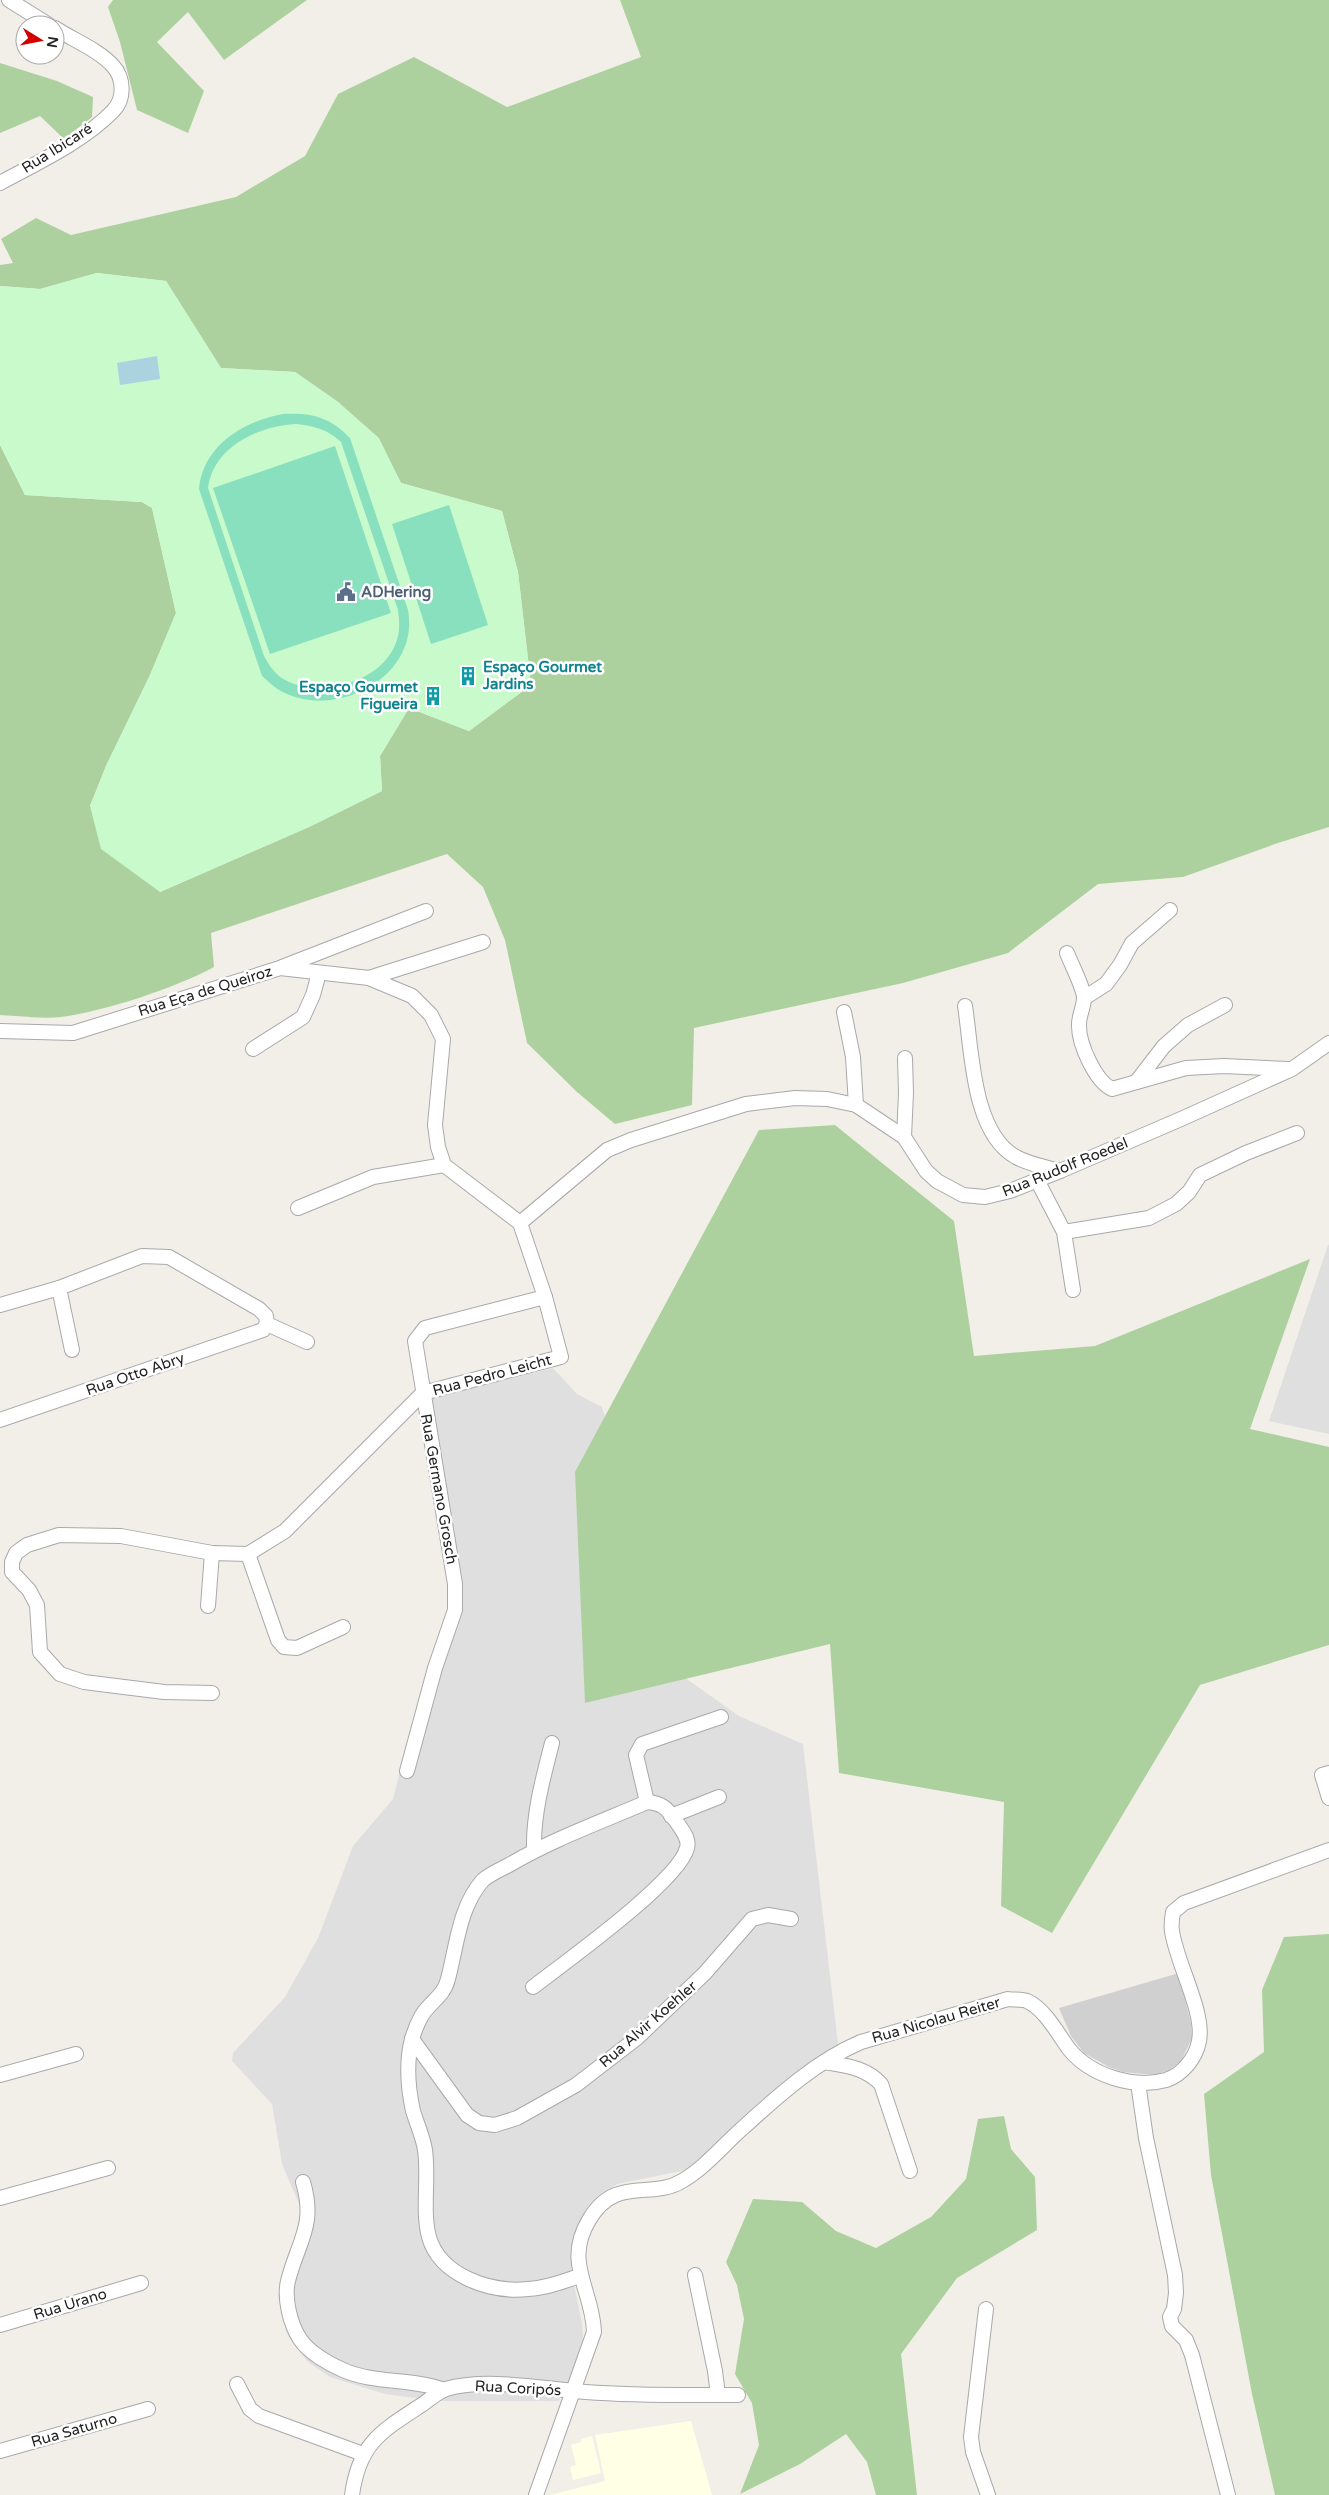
<svg xmlns="http://www.w3.org/2000/svg" width="1329" height="2495" viewBox="0 0 1329 2495" font-family="'Varela Round',sans-serif">
	<rect width="100%" height="100%" fill="#f2efe9"/>
	<g fill="#e0dfdf">
		<polygon points="1328,1245 1329,1245 1329,1434 1269,1421"/>
		<polygon points="553,1368 577,1394 602,1407 684,1677 739,1716 803,1744 838,2044 686,2170 617,2184 586,2211 573,2242 571,2270 582,2323 584,2353 559,2401 438,2401 385,2394 330,2377 308,2362 287,2334 278,2295 298,2247 303,2213 282,2164 272,2104 232,2061 233,2053 285,1997 318,1938 353,1846 393,1799 410,1731 451,1628 454,1602 433,1495 425,1399"/>
	</g>
	<g fill="#ffffe5">
		<polygon points="691,2421 712,2495 550,2495 605,2481 595,2435"/>
		<polygon points="592,2436 601,2473 573,2480 570,2467 576,2465 571,2445 581,2442 581,2439"/>
	</g>
	<polygon fill="#d0d0d0" points="1179,1973 1191,2024 1192,2038 1181,2061 1169,2070 1154,2075 1123,2072 1109,2067 1084,2053 1071,2036 1059,2008"/>
	<g fill="#add19e">
		<polygon points="113,0 307,0 224,60 188,12 157,42 204,91 188,133 137,110 120,42 108,7"/>
		<path d="M620,0H1329V827L1278,843L1183,877L1098,884L1008,953L903,983L694,1028L692,1105L615,1124L577,1092L527,1043L505,940L483,887L447,854L211,933L214,967C175,988 106,1011 61,1017C42,1019 20,1016 0,1015V445L25,495L142,502L152,508L176,613L150,675L106,766L90,806L160,892L309,827L382,791L380,756L409,708L469,731L531,685L518,572L502,511L401,483L378,438L338,402L295,372L221,368L166,281L97,273L40,289L0,286V265L13,263L1,239L36,218L71,235L236,197L305,156L338,94L414,57L507,107L641,57Z"/>
		<polygon points="0,63 57,81 93,97 92,117 64,139 40,116 0,133"/>
		<polygon points="835,1125 954,1221 974,1356 1095,1346 1310,1259 1250,1429 1329,1447 1329,1645 1200,1685 1052,1933 1001,1906 1004,1802 839,1773 830,1644 585,1703 575,1472 759,1130"/>
		<polygon points="1329,1934 1329,2495 1275,2495 1252,2394 1211,2175 1204,2094 1264,2052 1262,1990 1284,1937"/>
		<polygon points="1004,2116 1011,2149 1035,2177 1037,2230 957,2278 901,2354 917,2495 876,2495 867,2462 846,2434 800,2464 740,2494 759,2445 752,2403 735,2374 744,2319 737,2285 726,2262 753,2199 802,2202 836,2231 876,2248 931,2217 966,2179 978,2119"/>
	</g>
	<polygon fill="#c8facc" points="97,273 166,281 221,368 295,372 338,402 379,438 401,483 502,511 518,572 531,685 469,731 409,708 380,756 382,791 309,827 160,892 101,849 90,806 106,766 150,675 176,613 152,508 142,502 25,495 0,445 0,286 40,289"/>
	<g fill="#88e0be" fill-rule="evenodd">
		<path d="M283,414C313,413 329,417 350,438L408,610C420,674 342,718 287,694C277,690 270,683 262,676L199,489C203,445 244,421 283,414ZM296,424C314,426 327,429 341,442L398,610C399,619 400,627 398,636C388,682 317,702 280,677C273,671 268,664 264,656L208,488C213,447 258,426 296,424Z"/>
		<polygon points="335,446 391,613 270,654 213,488"/>
		<polygon points="449,505 488,625 431,644 392,524"/>
	</g>
	<polygon fill="#aad3df" points="157,356 160,379 120,385 117,363"/>
	<g fill="none" stroke-linecap="round" stroke-linejoin="round">
		<g stroke="#a9a9a9" stroke-width="16">
			<g id="minor">
				<polyline points="9,0 49,25"/>
				<path d="M0,183C37,163 84,141 113,111C125,99 124,78 113,66C99,50 73,40 55,28"/>
				<path d="M1067,953C1072,966 1081,982 1084,996C1085,1005 1078,1017 1079,1026C1079,1044 1095,1081 1112,1089L1186,1068L1224,1066L1288,1069"/>
				<polyline points="282,967 426,911"/>
				<polyline points="369,978 483,942"/>
				<polyline points="1084,998 1106,984 1120,965 1132,943 1170,910"/>
				<path d="M965,1006C972,1050 972,1133 1016,1157C1028,1164 1046,1167 1060,1171"/>
				<polyline points="844,1012 853,1057 856,1105"/>
				<polyline points="0,1031 73,1033 280,968 369,978 412,996 431,1015 443,1039 435,1125 438,1147 444,1165 520,1223 545,1297 561,1357 423,1393 285,1531 248,1554 212,1553 121,1536 59,1535 27,1545 16,1553 12,1562 12,1572 29,1590 37,1605 40,1652 60,1674 84,1682 164,1692 212,1693"/>
				<polyline points="253,1049 303,1017 313,995 319,973"/>
				<polyline points="1137,1081 1164,1046 1188,1025 1225,1005"/>
				<polyline points="904,1137 906,1093 905,1058"/>
				<polyline points="1037,1180 1064,1232 1073,1290"/>
				<polyline points="298,1208 373,1177 444,1165"/>
				<polyline points="520,1223 607,1150 631,1140 746,1104 795,1098 827,1099 856,1105 904,1137 926,1171 937,1181 963,1195 985,1197 1010,1191 1060,1171 1181,1119 1292,1069 1329,1043"/>
				<polyline points="1064,1232 1149,1218 1176,1204 1189,1192 1200,1175 1246,1153 1297,1133"/>
				<polyline points="59,1288 72,1350"/>
				<polyline points="0,1305 59,1288 142,1256 169,1257 259,1309 266,1316 267,1324 307,1342"/>
				<polyline points="0,1420 263,1330 267,1324"/>
				<polyline points="248,1554 278,1640 284,1647 297,1648 343,1627"/>
				<polyline points="208,1606 212,1553"/>
				<polyline points="407,1771 435,1668 455,1610 455,1584 415,1341 425,1328 545,1297"/>
				<polyline points="1329,1773 1322,1775 1329,1798"/>
				<polyline points="647,1802 636,1755 642,1744 721,1717"/>
				<polyline points="671,1816 719,1797"/>
				<path d="M534,1850C533,1814 543,1778 552,1743"/>
				<path d="M533,1987C564,1963 679,1881 687,1848C690,1838 681,1829 676,1821C667,1809 663,1803 647,1802C601,1822 553,1839 509,1865C501,1869 490,1874 483,1880C459,1907 457,1945 448,1979C444,1996 431,2001 422,2015C418,2022 414,2032 412,2039C406,2062 408,2088 413,2111C417,2124 423,2137 425,2150C429,2178 422,2211 429,2237C440,2276 491,2293 528,2289C546,2288 562,2282 579,2276"/>
				<polyline points="412,2039 467,2115 479,2123 495,2125 517,2118 576,2085 637,2038 705,1973 752,1919 768,1915 791,1919"/>
				<path d="M824,2062C846,2066 865,2067 881,2084L910,2171"/>
				<polyline points="0,2075 76,2054"/>
				<polyline points="1138,2083 1146,2138 1175,2275 1176,2293 1174,2309 1170,2317 1172,2326 1186,2340 1192,2355 1228,2495"/>
				<path d="M303,2182C316,2226 298,2241 288,2281C284,2298 290,2324 300,2339C308,2352 329,2364 343,2370C375,2384 411,2378 444,2390"/>
				<polyline points="0,2198 108,2168"/>
				<polyline points="695,2275 715,2371 718,2395"/>
				<polyline points="986,2309 971,2437 973,2452 988,2495"/>
				<polyline points="0,2325 141,2283"/>
				<polyline points="237,2384 250,2409 259,2416 363,2454"/>
				<polyline points="0,2451 148,2409"/>
				<path d="M352,2495C359,2444 380,2432 420,2406C428,2401 437,2392 446,2389C487,2377 543,2389 586,2392C636,2396 688,2395 738,2395"/>
				<path d="M536,2495L594,2332C593,2290 563,2263 589,2220C615,2175 651,2200 682,2181C706,2167 724,2144 745,2126C779,2095 818,2060 861,2042L1008,1999C1013,2000 1022,1999 1027,2001C1045,2009 1058,2034 1069,2049C1091,2076 1134,2089 1166,2080C1182,2075 1196,2058 1199,2041C1205,2012 1176,1962 1172,1931C1171,1925 1172,1918 1173,1912L1184,1903L1329,1850"/>
			</g>
		</g>
		<use href="#minor" stroke="#fff" stroke-width="14"/>
	</g>
	<defs>
		<g id="civic-bare" transform="scale(1.5)"><path d="M-.6-6.5H3V-4.5H.6V-3L4-1V1h2V6H-6V1h2V-1L-.6-3ZM-1.2 2.5V6h2.4V2.5Z" fill="#5c6f8a" stroke="#fff" stroke-width="2.5" paint-order="stroke"/></g>
		<g id="building-bare" transform="scale(1.5)"><path d="M-4-6H4V6H1V3H-1V6H-4ZM-2.5-4.3h1.7v1.8h-1.7ZM.8-4.3h1.7v1.8H.8ZM-2.5-1h1.7V.8h-1.7ZM.8-1h1.7V.8H.8Z" fill="#0f9aa8" stroke="#fff" stroke-width="2.5" paint-order="stroke"/></g>
	</defs>
	<g fill-rule="evenodd">
		<use href="#civic-bare" x="346" y="592"/>
		<use href="#building-bare" x="468" y="676"/>
		<use href="#building-bare" x="433" y="696"/>
	</g>
	<g text-anchor="middle" dominant-baseline="central" stroke-width="5" stroke-linejoin="round" paint-order="stroke">
		<g font-size="15" fill="#222" stroke="#fff">
			<text transform="translate(57 148) rotate(-32)">Rua Ibicaré</text>
			<text transform="translate(205 991) rotate(-17)">Rua Eça de Queiroz</text>
			<text transform="translate(1065 1167) rotate(-22)">Rua Rudolf Roedel</text>
			<text transform="translate(135 1374) rotate(-19)">Rua Otto Abry</text>
			<text transform="translate(492 1375) rotate(-15)">Rua Pedro Leicht</text>
			<text transform="translate(439 1489) rotate(80)">Rua Germano Grosch</text>
			<text transform="translate(936 2020) rotate(-16)">Rua Nicolau Reiter</text>
			<text transform="translate(648 2024) rotate(-41)">Rua Alvir Koehler</text>
			<text transform="translate(70 2304) rotate(-17)">Rua Urano</text>
			<text transform="translate(518 2388) rotate(3)">Rua Coripós</text>
			<text transform="translate(74 2430) rotate(-16)">Rua Saturno</text>
		</g>
		<g font-size="15" font-weight="bold" fill="#4e5e75" stroke="#fff" text-anchor="start">
			<text x="361" y="592">ADHering</text>
		</g>
		<g font-size="15" font-weight="bold" fill="#0d838f" stroke="#fff" text-anchor="start">
			<text x="483" y="667">Espaço Gourmet<tspan x="483" dy="17">Jardins</tspan></text>
			<text x="418" y="687" text-anchor="end">Espaço Gourmet<tspan x="418" dy="17">Figueira</tspan></text>
		</g>
	</g>
	<g transform="translate(40 40) rotate(100)"><circle r="24" fill="#ffffff" stroke="#a7a7a7"/>
	<path d="M0-4L9 19L0 12L-9 19Z" fill="#d40000"/>
	<text y="-8" font-size="14" font-weight="bold" text-anchor="middle" fill="#222222">N</text>
	</g>
</svg>
